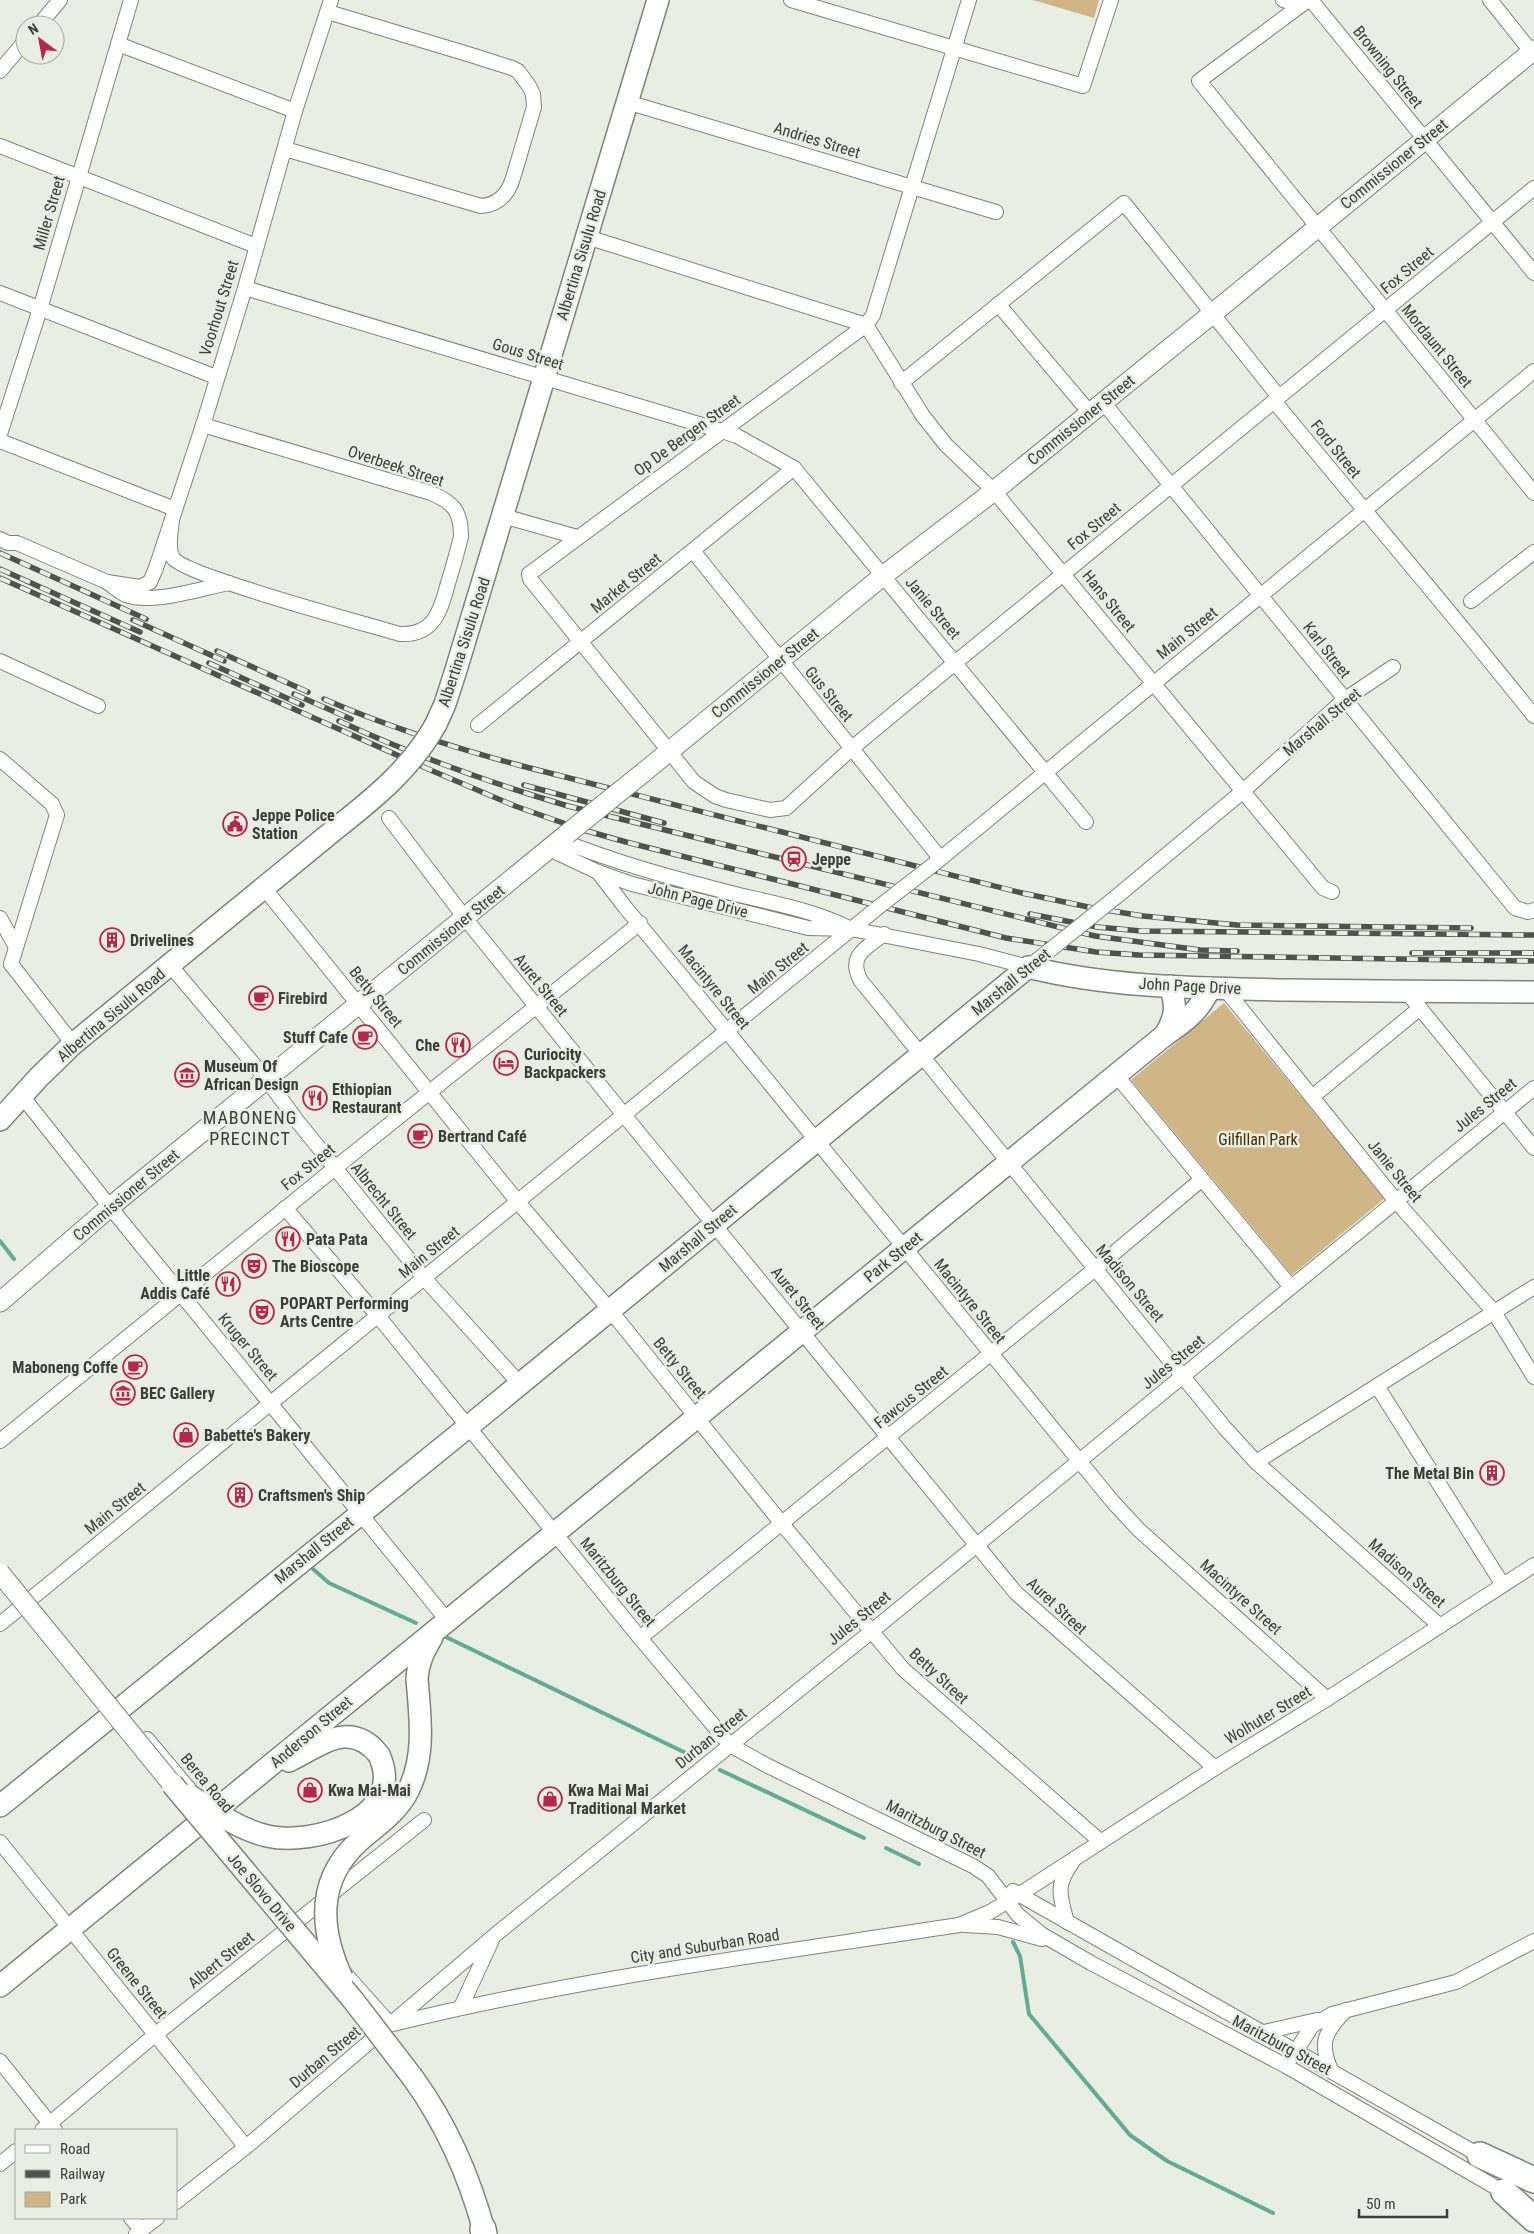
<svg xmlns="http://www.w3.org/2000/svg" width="1534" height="2234" viewBox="0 0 1534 2234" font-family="'Roboto Condensed',sans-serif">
	<rect width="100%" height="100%" fill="#e8eee1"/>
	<g fill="#d0b687">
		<polygon points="1033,0 1099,0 1094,18"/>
		<polygon points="1224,1003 1385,1198 1292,1275 1131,1080"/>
	</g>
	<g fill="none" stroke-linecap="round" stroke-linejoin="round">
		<g stroke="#62ab98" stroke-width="4">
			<polyline points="0,1241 14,1259"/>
			<polyline points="313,1569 329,1583 416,1623"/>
			<polyline points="446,1637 690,1755"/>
			<polyline points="720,1770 864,1838"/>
			<polyline points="886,1848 919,1864"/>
			<polyline points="1013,1942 1020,1956 1029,2014 1130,2135 1167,2161 1273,2213"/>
		</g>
		<g stroke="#7e8478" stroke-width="16">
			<g id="minor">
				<polyline points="791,0 1083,86 1111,0"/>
				<polyline points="969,0 873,315 866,325 529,574 530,579 694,782 715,796 726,800 770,810 786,808 851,749 956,662 1534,188"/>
				<polyline points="1283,0 1300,5"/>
				<polyline points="1308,0 1199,81 1534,493"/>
				<polyline points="1311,0 1534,273"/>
				<polyline points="1490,0 1534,55"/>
				<polyline points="39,25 60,0"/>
				<polyline points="118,44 295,111"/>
				<polyline points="0,71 25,41"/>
				<polyline points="627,102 996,212"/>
				<polyline points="0,146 256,246"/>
				<path d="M285,149L481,206C498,205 508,194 513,178L534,107L533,94L529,86L518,71L512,68L471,55L328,12"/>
				<polyline points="587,237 866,325"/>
				<polyline points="245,288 722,431 737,436 794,468 1086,822"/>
				<polyline points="0,293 216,377"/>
				<polyline points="998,304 1090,413"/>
				<polyline points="866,325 923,416 946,445 994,491 1323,888 1332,892"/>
				<path d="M901,383L1124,203L1279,397L1274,401C1360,506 1449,609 1534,716"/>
				<polyline points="1103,402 1515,908 1528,912 1534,910"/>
				<polyline points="0,434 40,309 131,0"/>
				<polyline points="0,441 175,509"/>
				<polyline points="503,516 577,537"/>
				<path d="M172,520C171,531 167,549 173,558C186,576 366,624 400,634C434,636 441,610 448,583C453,568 457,552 461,537C461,511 454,503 431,493L203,425"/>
				<path d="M0,539L8,543H17L107,582C113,586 119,592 126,595C152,605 202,588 229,583"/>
				<polyline points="693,551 940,858"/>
				<polyline points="107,582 140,587 150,582 156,568 203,425 245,288 295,111 331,0"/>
				<polyline points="1471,601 1534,552"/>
				<polyline points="0,661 98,706"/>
				<polyline points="478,725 794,468"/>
				<polyline points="0,759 52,804 57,815 11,964"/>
				<polyline points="389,818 465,918 624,1115 1016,1593 1215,1768"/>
				<path d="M549,849L598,872L632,884L808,928L851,929C814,910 772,903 731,893C673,878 616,863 560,840"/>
				<polyline points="934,864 1534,371"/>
				<polyline points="598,872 625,907 1113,1502 1139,1530 1327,1699"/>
				<polyline points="264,888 518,1202 610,1310 783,1525 903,1669 1100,1841"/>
				<polyline points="1116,897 1242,792 1344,700 1393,667"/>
				<polyline points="0,918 16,947"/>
				<polyline points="851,929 979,954 1028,967 1045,954"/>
				<path d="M884,934C866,948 847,956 861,981L1224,1427L1256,1462L1440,1626"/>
				<polyline points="11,964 73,1044"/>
				<polyline points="170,965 267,1080 298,1122 424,1278 520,1384"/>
				<polyline points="1225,989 1396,1201 1494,1312 1534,1377"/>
				<polyline points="1406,991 1534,1148"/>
				<polyline points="1116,1075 1291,1287"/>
				<polyline points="22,1096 110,1207 447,1620"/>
				<polyline points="1312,1097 1420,1008"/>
				<polyline points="285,1208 378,1316 640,1638 730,1745 768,1766 973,1866 988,1876 1018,1915 1041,1934 1091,1963 1286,2066 1509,2195"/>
				<polyline points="1377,1386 1503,1585"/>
				<polyline points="0,1441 335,1168 640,923"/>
				<polyline points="1256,1462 1534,1287"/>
				<polyline points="0,1624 876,909"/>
				<polyline points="640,1638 1095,1269 1201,1180"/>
				<polyline points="147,1739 190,1790"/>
				<polyline points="0,1842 246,2147"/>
				<polyline points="1013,1891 1486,2159"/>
				<path d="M1067,1922C1060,1897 1055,1885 1072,1863"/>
				<polyline points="965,1925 998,1927 1042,1939"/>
				<polyline points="339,1967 390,2024"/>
				<polyline points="461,2007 492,1940"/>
				<path d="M393,2024C579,1978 770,1954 959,1925L990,1912L1020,1894L1215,1768L1327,1699L1534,1565"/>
				<polyline points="1264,2032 1317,2020"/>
				<polyline points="1292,2057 1312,2026 1332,2014 1456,1982 1534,1941"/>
				<polyline points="0,2061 55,2130"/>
				<path d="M1332,2072C1318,2043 1325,2032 1346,2010"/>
				<polyline points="42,2130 156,2034 424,1820"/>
				<polyline points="0,2164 16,2151"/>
				<polyline points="176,2202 246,2147 495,1935 872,1631 1534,1088"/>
				<polyline points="131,2218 142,2230"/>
				<polyline points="136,2234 157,2218"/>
			</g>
		</g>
		<g stroke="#7e8478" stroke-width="21">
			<g id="secondary">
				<polyline points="644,772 884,575 994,491 1212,314 1534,50"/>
				<polyline points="0,1302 110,1207 567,834"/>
			</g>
		</g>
		<g stroke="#7e8478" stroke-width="24">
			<g id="primary">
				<polyline points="436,724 445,704 456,670 658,0"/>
				<path d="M1165,1035C1176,1017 1177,1006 1170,986"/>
				<polyline points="0,1120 39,1077 73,1044 339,826"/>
				<path d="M417,1679C418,1662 424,1651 432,1637"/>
				<path d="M289,1761C321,1745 351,1719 379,1755"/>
				<path d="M0,1806L469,1426L1028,967C1112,988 1199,988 1284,990C1367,991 1451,992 1534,992"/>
				<path d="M0,1986L1165,1035C1186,1021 1199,1011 1210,988"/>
				<path d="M413,2078C447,2125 470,2178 485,2234"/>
			</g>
		</g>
		<g stroke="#7e8478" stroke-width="28">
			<g id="motorway">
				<polyline points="1480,2155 1534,2180"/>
				<polyline points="1504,2192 1534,2219"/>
				<polyline points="483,2229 484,2234"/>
			</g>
		</g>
		<use href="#minor" stroke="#fff" stroke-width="14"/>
		<use href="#secondary" stroke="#fff" stroke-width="19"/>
		<use href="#primary" stroke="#fff" stroke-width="21"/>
		<use href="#motorway" stroke="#fff" stroke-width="25"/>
		<g stroke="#4f534d" stroke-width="5.5">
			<g id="rail">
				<polyline points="0,553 146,619"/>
				<polyline points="0,569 140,632"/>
				<polyline points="0,578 435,772 515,806 580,829 626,842 1006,938 1096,952 1139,955 1534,961"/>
				<polyline points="133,620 224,661"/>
				<polyline points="217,651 308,692"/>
				<polyline points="209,663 302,705"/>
				<polyline points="294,694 351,719"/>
				<path d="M324,699C388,727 455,748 522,766L1022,893L1093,908L1143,916L1237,925L1471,928"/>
				<path d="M339,721C413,755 490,783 568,806L1095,936L1200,950L1237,951"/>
				<polyline points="524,785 664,823"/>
				<polyline points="1030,914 1097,927 1141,931 1534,935"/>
				<polyline points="1412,953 1534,953"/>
			</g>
		</g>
		<use href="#rail" stroke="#e8eee1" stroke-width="4" stroke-dasharray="11" stroke-linecap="butt"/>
		<g stroke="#7e8478" stroke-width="16" stroke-linecap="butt">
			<g id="minor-bridge">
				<polyline points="876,909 934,864"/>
				<polyline points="1045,954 1116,897"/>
			</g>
		</g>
		<g stroke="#7e8478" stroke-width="21" stroke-linecap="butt">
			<g id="secondary-bridge">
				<polyline points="567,834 644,772"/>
				<polyline points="0,1573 172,1784"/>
			</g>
		</g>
		<g stroke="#7e8478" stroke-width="24" stroke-linecap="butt">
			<g id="primary-bridge">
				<path d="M339,826C377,796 412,767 436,724"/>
				<polyline points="172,1784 353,2000 413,2078"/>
				<path d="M189,1795C214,1811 238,1829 267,1836C313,1847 408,1817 379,1755"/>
				<path d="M342,1978C320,1930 316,1881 358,1842C376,1826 397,1813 408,1791C426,1756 420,1716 417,1679"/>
			</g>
		</g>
		<use href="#minor-bridge" stroke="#fff" stroke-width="14"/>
		<use href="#secondary-bridge" stroke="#fff" stroke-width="19"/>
		<use href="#primary-bridge" stroke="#fff" stroke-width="21"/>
	</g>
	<defs>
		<g id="civic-ring" transform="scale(1.25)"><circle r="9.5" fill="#e8eee1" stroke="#b7264c" stroke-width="1.5"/><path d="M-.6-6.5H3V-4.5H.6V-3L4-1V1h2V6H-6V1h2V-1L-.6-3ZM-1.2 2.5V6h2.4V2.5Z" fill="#b7264c"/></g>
		<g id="station-ring" transform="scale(1.25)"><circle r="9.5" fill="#e8eee1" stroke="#b7264c" stroke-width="1.5"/><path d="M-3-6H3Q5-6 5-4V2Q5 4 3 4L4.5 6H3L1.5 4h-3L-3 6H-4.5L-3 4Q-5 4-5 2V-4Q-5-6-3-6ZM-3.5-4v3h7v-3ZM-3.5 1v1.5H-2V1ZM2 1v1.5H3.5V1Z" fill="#b7264c"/></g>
		<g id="building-ring" transform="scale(1.25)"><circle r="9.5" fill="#e8eee1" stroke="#b7264c" stroke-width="1.5"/><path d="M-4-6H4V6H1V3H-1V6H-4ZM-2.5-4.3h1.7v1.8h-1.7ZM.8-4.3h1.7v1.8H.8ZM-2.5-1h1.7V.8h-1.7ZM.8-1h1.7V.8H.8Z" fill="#b7264c"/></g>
		<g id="cafe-ring" transform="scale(1.25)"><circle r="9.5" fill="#e8eee1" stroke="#b7264c" stroke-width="1.5"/><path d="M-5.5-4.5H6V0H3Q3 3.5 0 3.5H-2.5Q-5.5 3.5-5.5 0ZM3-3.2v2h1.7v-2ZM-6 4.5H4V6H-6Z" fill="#b7264c"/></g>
		<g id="restaurant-ring" transform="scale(1.25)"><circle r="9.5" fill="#e8eee1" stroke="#b7264c" stroke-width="1.5"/><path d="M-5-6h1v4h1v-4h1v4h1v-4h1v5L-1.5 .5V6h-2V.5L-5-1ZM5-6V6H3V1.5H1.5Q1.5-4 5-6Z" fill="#b7264c"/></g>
		<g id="hotel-ring" transform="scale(1.25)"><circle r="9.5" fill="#e8eee1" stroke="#b7264c" stroke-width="1.5"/><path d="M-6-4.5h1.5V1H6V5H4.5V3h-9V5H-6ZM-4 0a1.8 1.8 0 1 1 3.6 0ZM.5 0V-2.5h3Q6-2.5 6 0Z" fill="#b7264c"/></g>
		<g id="museum-ring" transform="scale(1.25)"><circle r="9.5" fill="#e8eee1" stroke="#b7264c" stroke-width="1.5"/><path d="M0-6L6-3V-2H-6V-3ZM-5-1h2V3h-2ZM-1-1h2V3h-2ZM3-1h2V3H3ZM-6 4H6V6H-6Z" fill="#b7264c"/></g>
		<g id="theatre-ring" transform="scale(1.25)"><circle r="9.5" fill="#e8eee1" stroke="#b7264c" stroke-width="1.5"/><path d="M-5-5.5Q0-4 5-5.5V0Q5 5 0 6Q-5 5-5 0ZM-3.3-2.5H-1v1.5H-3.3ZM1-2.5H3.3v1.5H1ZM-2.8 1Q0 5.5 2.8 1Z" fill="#b7264c"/></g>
		<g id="shop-ring" transform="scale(1.25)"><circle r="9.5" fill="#e8eee1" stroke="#b7264c" stroke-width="1.5"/><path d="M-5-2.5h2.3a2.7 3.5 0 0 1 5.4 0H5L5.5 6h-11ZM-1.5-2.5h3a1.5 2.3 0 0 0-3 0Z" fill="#b7264c"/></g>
	</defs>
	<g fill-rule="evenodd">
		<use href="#civic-ring" x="235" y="824"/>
		<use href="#station-ring" x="794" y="859"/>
		<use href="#building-ring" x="112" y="940"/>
		<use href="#cafe-ring" x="261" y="998"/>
		<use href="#cafe-ring" x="365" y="1037"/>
		<use href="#restaurant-ring" x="458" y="1045"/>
		<use href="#hotel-ring" x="506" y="1063"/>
		<use href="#museum-ring" x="187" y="1075"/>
		<use href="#restaurant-ring" x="315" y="1098"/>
		<use href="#cafe-ring" x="420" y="1136"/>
		<use href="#restaurant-ring" x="288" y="1239"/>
		<use href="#theatre-ring" x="254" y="1266"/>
		<use href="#restaurant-ring" x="228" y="1284"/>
		<use href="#theatre-ring" x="262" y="1312"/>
		<use href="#cafe-ring" x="135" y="1367"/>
		<use href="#museum-ring" x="123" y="1393"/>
		<use href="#shop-ring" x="186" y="1435"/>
		<use href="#building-ring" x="1492" y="1473"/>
		<use href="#building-ring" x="240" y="1495"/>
		<use href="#shop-ring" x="310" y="1790"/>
		<use href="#shop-ring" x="550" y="1799"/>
	</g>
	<g text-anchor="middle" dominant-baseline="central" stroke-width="5" stroke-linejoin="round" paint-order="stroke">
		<g font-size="16" fill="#3b3e39" stroke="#e8eee1">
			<text transform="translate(1388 67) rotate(51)">Browning Street</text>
			<text transform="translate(817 140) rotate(17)">Andries Street</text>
			<text transform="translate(1394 164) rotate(-39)">Commissioner Street</text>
			<text transform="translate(49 213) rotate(-74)">Miller Street</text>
			<text transform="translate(581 255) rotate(-73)">Albertina Sisulu Road</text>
			<text transform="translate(1407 270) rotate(-40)">Fox Street</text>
			<text transform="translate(219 308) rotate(-73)">Voorhout Street</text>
			<text transform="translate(1437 346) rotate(51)">Mordaunt Street</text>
			<text transform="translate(528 354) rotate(17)">Gous Street</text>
			<text transform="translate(1081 420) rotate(-39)">Commissioner Street</text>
			<text transform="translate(687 435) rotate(-36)">Op De Bergen Street</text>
			<text transform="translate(1336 449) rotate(51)">Ford Street</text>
			<text transform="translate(396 466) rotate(18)">Overbeek Street</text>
			<text transform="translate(1094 526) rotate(-40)">Fox Street</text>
			<text transform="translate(626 583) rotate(-39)">Market Street</text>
			<text transform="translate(1109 601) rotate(51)">Hans Street</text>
			<text transform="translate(933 608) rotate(50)">Janie Street</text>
			<text transform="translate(1187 633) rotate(-39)">Main Street</text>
			<text transform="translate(464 642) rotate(-72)">Albertina Sisulu Road</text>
			<text transform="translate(1327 650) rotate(52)">Karl Street</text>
			<text transform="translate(765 673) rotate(-39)">Commissioner Street</text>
			<text transform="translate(829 694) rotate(51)">Gus Street</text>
			<text transform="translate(1322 722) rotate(-40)">Marshall Street</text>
			<text transform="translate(698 900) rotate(14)">John Page Drive</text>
			<text transform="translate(451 930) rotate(-39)">Commissioner Street</text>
			<text transform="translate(778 968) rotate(-39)">Main Street</text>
			<text transform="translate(1011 982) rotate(-39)">Marshall Street</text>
			<text transform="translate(541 985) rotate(51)">Auret Street</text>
			<text transform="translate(1190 986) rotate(3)">John Page Drive</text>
			<text transform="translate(714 987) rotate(51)">Macintyre Street</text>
			<text transform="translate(376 997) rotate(51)">Betty Street</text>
			<text transform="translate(111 1015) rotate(-40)">Albertina Sisulu Road</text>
			<text transform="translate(1485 1105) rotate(-39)">Jules Street</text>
			<text transform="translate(308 1167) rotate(-39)">Fox Street</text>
			<text transform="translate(1395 1171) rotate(51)">Janie Street</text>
			<text transform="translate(126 1195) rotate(-40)">Commissioner Street</text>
			<text transform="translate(384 1201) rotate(51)">Albrecht Street</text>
			<text transform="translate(698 1238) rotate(-40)">Marshall Street</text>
			<text transform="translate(429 1252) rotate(-39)">Main Street</text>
			<text transform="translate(893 1257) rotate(-39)">Park Street</text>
			<text transform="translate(1130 1283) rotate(50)">Madison Street</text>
			<text transform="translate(798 1298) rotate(51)">Auret Street</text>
			<text transform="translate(970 1301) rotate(51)">Macintyre Street</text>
			<text transform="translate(248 1347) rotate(50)">Kruger Street</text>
			<text transform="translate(1173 1362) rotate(-39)">Jules Street</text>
			<text transform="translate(680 1368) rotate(51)">Betty Street</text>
			<text transform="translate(911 1397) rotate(-39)">Fawcus Street</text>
			<text transform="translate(115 1508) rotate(-39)">Main Street</text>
			<text transform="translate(314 1550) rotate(-39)">Marshall Street</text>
			<text transform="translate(1407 1573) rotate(41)">Madison Street</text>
			<text transform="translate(618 1582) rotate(51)">Maritzburg Street</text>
			<text transform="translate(1241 1597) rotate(42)">Macintyre Street</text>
			<text transform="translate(1057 1606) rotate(43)">Auret Street</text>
			<text transform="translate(859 1618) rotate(-39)">Jules Street</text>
			<text transform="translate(939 1676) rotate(43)">Betty Street</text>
			<text transform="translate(1268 1715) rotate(-31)">Wolhuter Street</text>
			<text transform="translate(311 1732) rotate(-40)">Anderson Street</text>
			<text transform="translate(711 1738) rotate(-39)">Durban Street</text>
			<text transform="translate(207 1783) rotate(50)">Berea Road</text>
			<text transform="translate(936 1829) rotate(27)">Maritzburg Street</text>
			<text transform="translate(262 1892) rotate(50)">Joe Slovo Drive</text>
			<text transform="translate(705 1946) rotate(-9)">City and Suburban Road</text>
			<text transform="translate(221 1960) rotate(-39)">Albert Street</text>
			<text transform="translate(137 1983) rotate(51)">Greene Street</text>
			<text transform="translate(1282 2045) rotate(28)">Maritzburg Street</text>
			<text transform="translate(325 2057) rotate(-40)">Durban Street</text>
		</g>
		<g font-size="16" font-weight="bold" fill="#3b3e39" stroke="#e8eee1" text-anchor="start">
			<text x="252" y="815">Jeppe Police<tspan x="252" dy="18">Station</tspan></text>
			<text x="812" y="859">Jeppe</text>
			<text x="130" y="940">Drivelines</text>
			<text x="278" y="998">Firebird</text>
			<text x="348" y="1037" text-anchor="end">Stuff Cafe</text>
			<text x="440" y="1045" text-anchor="end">Che</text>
			<text x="524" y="1054">Curiocity<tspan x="524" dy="18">Backpackers</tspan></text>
			<text x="204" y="1066">Museum Of<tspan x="204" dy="18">African Design</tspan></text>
			<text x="332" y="1089">Ethiopian<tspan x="332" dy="18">Restaurant</tspan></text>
			<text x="438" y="1136">Bertrand Café</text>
			<text x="306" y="1239">Pata Pata</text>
			<text x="272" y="1266">The Bioscope</text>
			<text x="210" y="1275" text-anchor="end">Little<tspan x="210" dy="18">Addis Café</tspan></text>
			<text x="280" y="1303">POPART Performing<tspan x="280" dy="18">Arts Centre</tspan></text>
			<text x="118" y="1367" text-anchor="end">Maboneng Coffe</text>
			<text x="140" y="1393">BEC Gallery</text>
			<text x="204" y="1435">Babette's Bakery</text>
			<text x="1474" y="1473" text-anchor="end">The Metal Bin</text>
			<text x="258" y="1495">Craftsmen's Ship</text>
			<text x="328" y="1790">Kwa Mai-Mai</text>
			<text x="568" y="1790">Kwa Mai Mai<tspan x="568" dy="18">Traditional Market</tspan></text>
		</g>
		<g font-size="16" fill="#432e00" stroke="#e8eee1">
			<text x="1258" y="1139">Gilfillan Park</text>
		</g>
		<g font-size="18" letter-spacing="1" fill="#3b3e39" stroke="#e8eee1">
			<text x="250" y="1117">MABONENG<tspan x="250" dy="21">PRECINCT</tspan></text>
		</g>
	</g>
	<rect x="15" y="2129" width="162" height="90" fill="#e8eee1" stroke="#a3a89e"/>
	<rect x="25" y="2145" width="25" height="8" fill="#ffffff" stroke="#a3a89e"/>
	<text x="60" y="2154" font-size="15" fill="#3b3e39">Road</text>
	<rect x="25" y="2170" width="25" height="8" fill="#4f534d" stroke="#a3a89e"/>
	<text x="60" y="2179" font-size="15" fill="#3b3e39">Railway</text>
	<rect x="25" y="2192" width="25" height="15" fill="#d0b687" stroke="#a3a89e"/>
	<text x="60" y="2204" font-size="15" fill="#3b3e39">Park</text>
	<g transform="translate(40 40) rotate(328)"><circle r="24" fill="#e8eee1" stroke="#a3a89e"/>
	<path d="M0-4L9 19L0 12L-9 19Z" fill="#b7264c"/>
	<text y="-8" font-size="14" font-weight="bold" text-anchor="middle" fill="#3b3e39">N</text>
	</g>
	<path d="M1359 2209v8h88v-8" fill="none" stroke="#3b3e39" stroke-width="2.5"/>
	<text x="1366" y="2209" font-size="15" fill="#3b3e39" stroke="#e8eee1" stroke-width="4" paint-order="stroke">50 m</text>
</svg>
